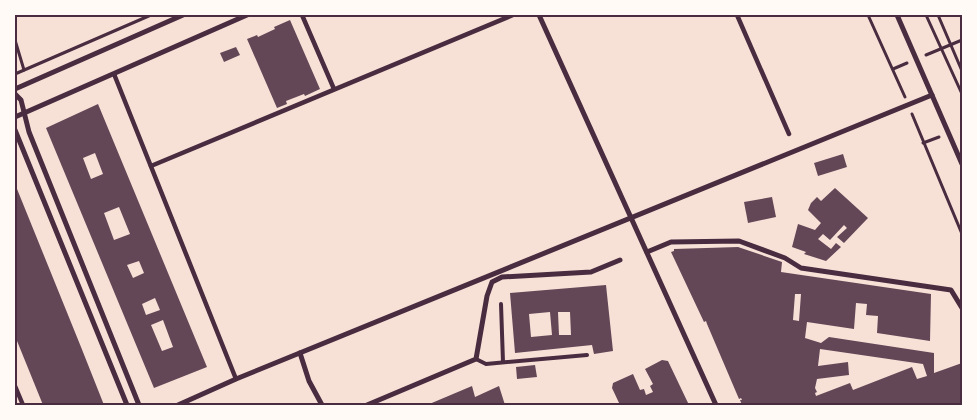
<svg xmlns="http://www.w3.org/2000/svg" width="977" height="420" viewBox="0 0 977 420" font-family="Commissioner,sans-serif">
	<rect width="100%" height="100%" fill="#f7e1d7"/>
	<g fill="#644757" fill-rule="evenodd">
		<polygon points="290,20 320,89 305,96 304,94 286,101 287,104 277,108 247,39 257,35 258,37 275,29 274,27"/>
		<polygon points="236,47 240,55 224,62 220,53"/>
		<path d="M98,104L207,367L154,388L46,128ZM95,153L103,174L91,179L83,158ZM119,207L130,234L114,240L104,213ZM139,261L144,273L133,278L127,265ZM155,298L160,310L146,315L142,304ZM163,320L173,347L162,351L151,325Z"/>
		<polygon points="843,154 847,167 818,176 814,163"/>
		<polygon points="15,184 81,347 104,405 43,405 28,368 15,336"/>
		<polygon points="835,188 868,218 844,243 837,237 847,228 844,225 830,240 823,234 818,239 831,249 836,243 841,247 826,261 804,254 806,252 792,247 798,224 815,230 821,223 808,210 811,203 817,197 821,201"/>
		<polygon points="772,197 776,217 748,223 744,202"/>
		<path d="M738,247L782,262L781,272L931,294L930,341L877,333L878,316L866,315L867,304L856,303L854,329L807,322L805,338L821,343L829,337L934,353V373L962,363V405H742L740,400H742L741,398L739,399L707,324L706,321L704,322L671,252L674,251V249ZM795,294H801L799,321L793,320ZM820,349L923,364L927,376L917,379L912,367L853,390L850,383L816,396L815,393L817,392L815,388L817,379L849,375L848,362L818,366Z"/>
		<path d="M606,285L613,351L594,354L592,345L515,353L510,293ZM550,312L552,335L531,337L529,314ZM558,312H570L571,335H559Z"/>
		<polygon points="662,360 668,361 689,405 620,405 612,388 613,383 633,374 640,390 644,389 646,395 653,392 650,386 653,384 645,369"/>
		<polygon points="535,365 537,377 517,379 516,367"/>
		<polygon points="472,386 475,397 499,386 505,405 427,405"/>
	</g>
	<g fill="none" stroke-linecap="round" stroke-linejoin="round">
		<g stroke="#4a2c40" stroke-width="3">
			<polyline points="868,15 905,97"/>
			<polyline points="926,15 962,94"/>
			<polyline points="938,15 962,71"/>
			<polyline points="15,40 24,70"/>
			<polyline points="926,55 962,40"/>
			<polyline points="893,69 907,63"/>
			<polyline points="15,74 151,15"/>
			<polyline points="912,114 962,234"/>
			<polyline points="923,143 939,137"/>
		</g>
		<g stroke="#4a2c40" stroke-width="4">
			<polyline points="501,304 503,362"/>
			<polyline points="476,359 486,364 587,355"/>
		</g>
		<g stroke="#4a2c40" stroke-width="4.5">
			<polyline points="302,15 334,89"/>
			<polyline points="737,15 789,134"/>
			<polyline points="114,74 236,379"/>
			<polyline points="151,166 513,15"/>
			<polyline points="15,386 23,405"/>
		</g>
		<g stroke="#4a2c40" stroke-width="5">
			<polyline points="539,15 716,405"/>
			<polyline points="897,15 962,164"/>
			<polyline points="15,89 183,15"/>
			<polyline points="15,94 21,100 29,132 139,405"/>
			<polyline points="15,117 247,15"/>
			<polyline points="15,130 127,405"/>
			<polyline points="647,252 671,242 739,241 785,258 801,268 951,290 962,308"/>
			<polyline points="300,353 309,381 322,405"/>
			<polyline points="178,405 236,379 932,95"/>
			<polyline points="367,405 476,359 487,296 492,282 502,277 591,272 620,260"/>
		</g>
	</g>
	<rect width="977" height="420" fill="none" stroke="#fffaf5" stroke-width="32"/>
	<rect x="16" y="16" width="945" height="388" fill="none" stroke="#4a2c40" stroke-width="2"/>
</svg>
